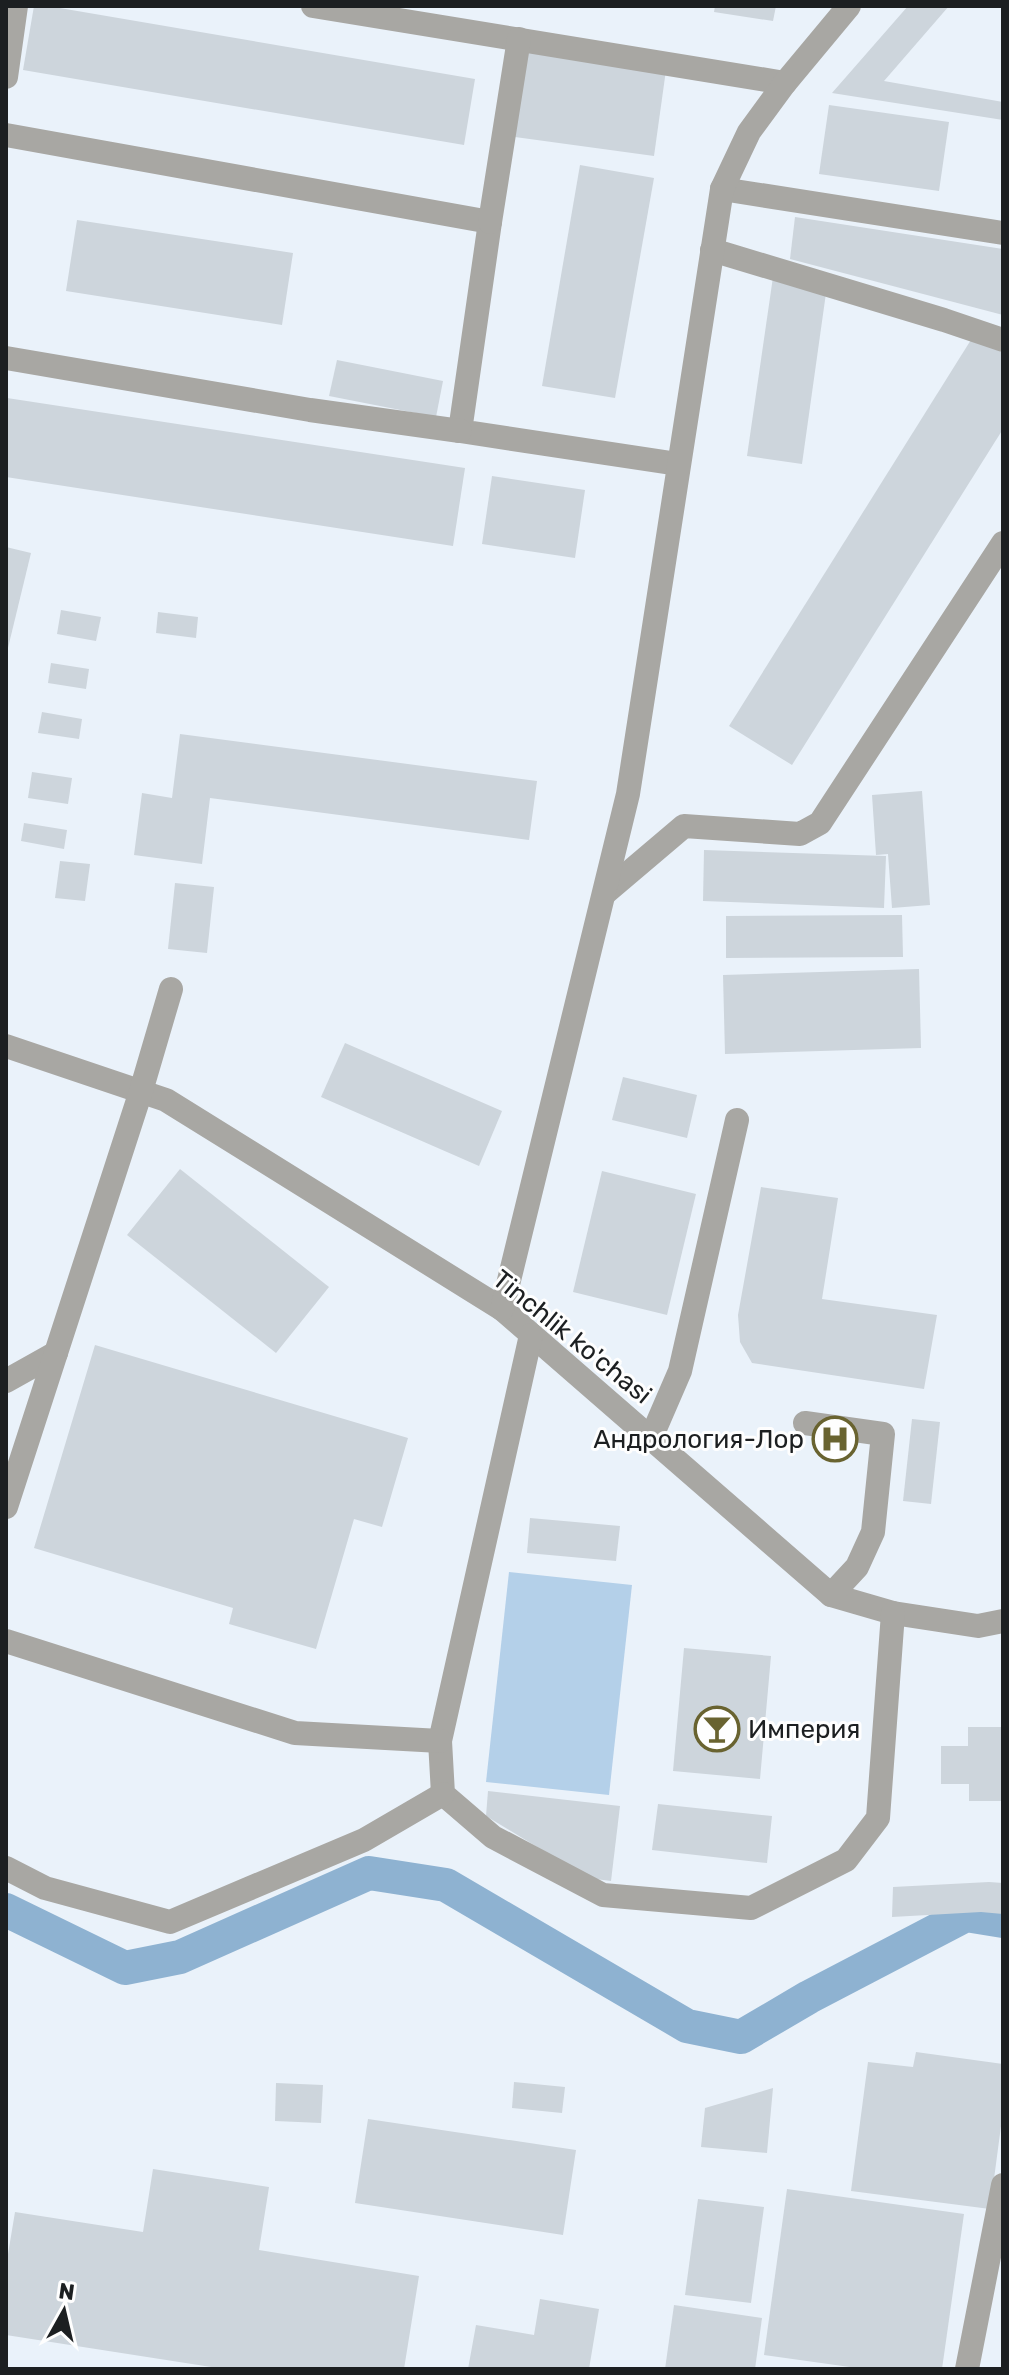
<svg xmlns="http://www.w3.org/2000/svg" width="1009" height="2375" viewBox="0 0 1009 2375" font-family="Rubik,sans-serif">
	<rect width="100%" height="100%" fill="#eaf2fa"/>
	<polygon fill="#b4d0e9" points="509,1572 632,1585 609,1795 486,1782"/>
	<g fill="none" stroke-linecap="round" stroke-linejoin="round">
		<polyline stroke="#8eb2d1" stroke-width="34" points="6,1910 125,1968 180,1957 369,1873 446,1885 687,2026 741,2037 809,1997 966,1915 1003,1921"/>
	</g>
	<g fill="#cdd5dc">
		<polygon points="34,6 48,6 475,79 464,145 23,70"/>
		<polygon points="715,6 776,6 773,21 714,12"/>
		<polygon points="908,6 949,6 884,81 1003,102 1003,120 832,93"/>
		<polygon points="527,51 666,70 654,156 515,137"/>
		<polygon points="829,105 949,122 939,191 819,174"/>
		<polygon points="580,165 654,178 615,398 542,386"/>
		<polygon points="795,217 1003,249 1003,315 790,259"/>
		<polygon points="77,220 293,253 282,325 66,291"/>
		<polygon points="773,277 826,293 802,464 747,456"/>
		<polygon points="974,335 1003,353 1003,429 792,765 729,726"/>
		<polygon points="337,360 443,381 436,417 329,396"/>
		<polygon points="7,398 465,468 453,546 6,477"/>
		<polygon points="492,476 585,490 575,558 482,544"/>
		<polygon points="6,547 31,553 7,652 6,652"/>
		<polygon points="61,610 101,617 96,641 57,634"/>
		<polygon points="158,612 198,617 196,638 156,633"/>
		<polygon points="51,663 89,669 86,689 48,683"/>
		<polygon points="42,712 82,719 79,739 38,733"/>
		<polygon points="180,734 537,781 529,840 210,798 202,864 134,855 142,793 172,798"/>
		<polygon points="32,772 72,778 68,804 28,798"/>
		<polygon points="922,791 930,905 892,908 888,854 876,855 872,795"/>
		<polygon points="24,823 67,830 64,849 21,841"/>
		<polygon points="704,850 886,856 884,908 703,901"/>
		<polygon points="60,861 90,864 85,901 55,898"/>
		<polygon points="175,883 214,887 207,953 168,949"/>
		<polygon points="902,915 903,957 726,958 726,916"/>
		<polygon points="919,969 921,1048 725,1054 723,975"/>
		<polygon points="345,1043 502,1111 479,1166 321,1097"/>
		<polygon points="623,1077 697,1095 687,1138 612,1120"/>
		<polygon points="180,1169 329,1287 276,1353 127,1235"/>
		<polygon points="602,1171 696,1194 667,1315 573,1292"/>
		<polygon points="761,1187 838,1198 822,1299 937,1315 924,1389 752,1363 740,1342 738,1315"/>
		<polygon points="95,1345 408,1438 382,1527 354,1519 316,1649 229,1624 233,1608 34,1548"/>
		<polygon points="912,1419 940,1422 931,1504 903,1501"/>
		<polygon points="530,1518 620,1526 616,1561 527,1553"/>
		<polygon points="684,1648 771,1656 760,1779 673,1771"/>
		<polygon points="968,1727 1002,1727 1003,1801 969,1801 969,1784 941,1784 941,1746 968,1746"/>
		<polygon points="488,1791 620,1806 611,1881 588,1878 486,1816"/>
		<polygon points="658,1804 772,1816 767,1863 652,1850"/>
		<polygon points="989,1882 1003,1883 1003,1914 981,1912 892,1917 893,1887"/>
		<polygon points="916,2052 1003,2064 1003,2111 990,2209 851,2191 868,2062 913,2067"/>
		<polygon points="514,2082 565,2087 562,2113 512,2108"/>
		<polygon points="276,2083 323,2085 321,2123 275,2121"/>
		<polygon points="773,2088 767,2153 701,2147 705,2108"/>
		<polygon points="368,2119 576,2150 563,2235 355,2203"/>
		<polygon points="153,2169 269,2187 259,2250 419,2276 404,2369 224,2369 6,2335 6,2266 15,2212 143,2232"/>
		<polygon points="787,2189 964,2214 942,2369 864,2369 764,2355"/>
		<polygon points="698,2199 764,2207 751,2303 685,2295"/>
		<polygon points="540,2299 599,2309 589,2369 468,2369 476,2325 534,2335"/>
		<polygon points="674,2305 762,2318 755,2369 665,2369"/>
	</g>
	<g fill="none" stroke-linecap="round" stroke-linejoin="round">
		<g stroke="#a8a7a3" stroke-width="24">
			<polyline points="313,6 785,83"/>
			<polyline points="6,77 16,6"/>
			<polyline points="6,135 490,222 460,431 678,464"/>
			<polyline points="722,189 1003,233"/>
			<polyline points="490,222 519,39"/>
			<polyline points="712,250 944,320 1003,340"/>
			<polyline points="6,358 310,410 460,431"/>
			<polyline points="605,893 684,826 800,834 820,823 1003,543"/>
			<polyline points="6,1046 166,1100 502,1309 831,1595 893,1613 978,1626 1003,1621"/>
			<polyline points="502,1309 628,794 722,189 749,132 785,83 849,6"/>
			<polyline points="531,1335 440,1741 443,1794 493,1837 603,1895 751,1908 846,1860 878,1818 893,1613"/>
			<polyline points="6,1381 56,1353"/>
			<polyline points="805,1423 883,1434 873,1532 857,1567 831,1595"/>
			<polyline points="651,1438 680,1371 737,1120"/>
			<polyline points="6,1507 141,1091 171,989"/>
			<polyline points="6,1641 295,1733 440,1741"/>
			<polyline points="6,1868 45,1888 170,1922 364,1840 443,1794"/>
			<polyline points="967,2369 1003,2185"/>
		</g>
	</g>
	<defs>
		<g id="hospital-ring" transform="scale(2.3)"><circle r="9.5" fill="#fefefe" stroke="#696330" stroke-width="1.5"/><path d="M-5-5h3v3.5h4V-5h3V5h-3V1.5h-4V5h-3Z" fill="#696330"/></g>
		<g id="bar-ring" transform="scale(2.3)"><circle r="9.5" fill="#fefefe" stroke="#696330" stroke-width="1.5"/><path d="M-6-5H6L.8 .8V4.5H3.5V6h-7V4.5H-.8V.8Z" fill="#696330"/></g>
	</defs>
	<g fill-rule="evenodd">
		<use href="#hospital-ring" x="835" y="1439"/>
		<use href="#bar-ring" x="717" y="1729"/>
	</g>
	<g text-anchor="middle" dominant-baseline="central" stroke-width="6" stroke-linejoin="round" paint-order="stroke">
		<g font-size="26" fill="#1c1f21" stroke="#fefefe">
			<text transform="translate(572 1337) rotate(39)">Tinchlik ko'chasi</text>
		</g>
		<g font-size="26" fill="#1c1f21" stroke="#fefefe" text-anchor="end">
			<text x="804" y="1439">Андрология-Лор</text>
			<text x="748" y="1729" text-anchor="start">Империя</text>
		</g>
	</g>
	<rect width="1009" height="2375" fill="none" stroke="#1c1f21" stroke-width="16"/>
	<g transform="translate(64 2311) rotate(8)" stroke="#fefefe" stroke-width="6" paint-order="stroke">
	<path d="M0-6L14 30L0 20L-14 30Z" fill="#1c1f21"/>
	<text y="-12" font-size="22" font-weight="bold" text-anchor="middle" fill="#1c1f21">N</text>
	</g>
</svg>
